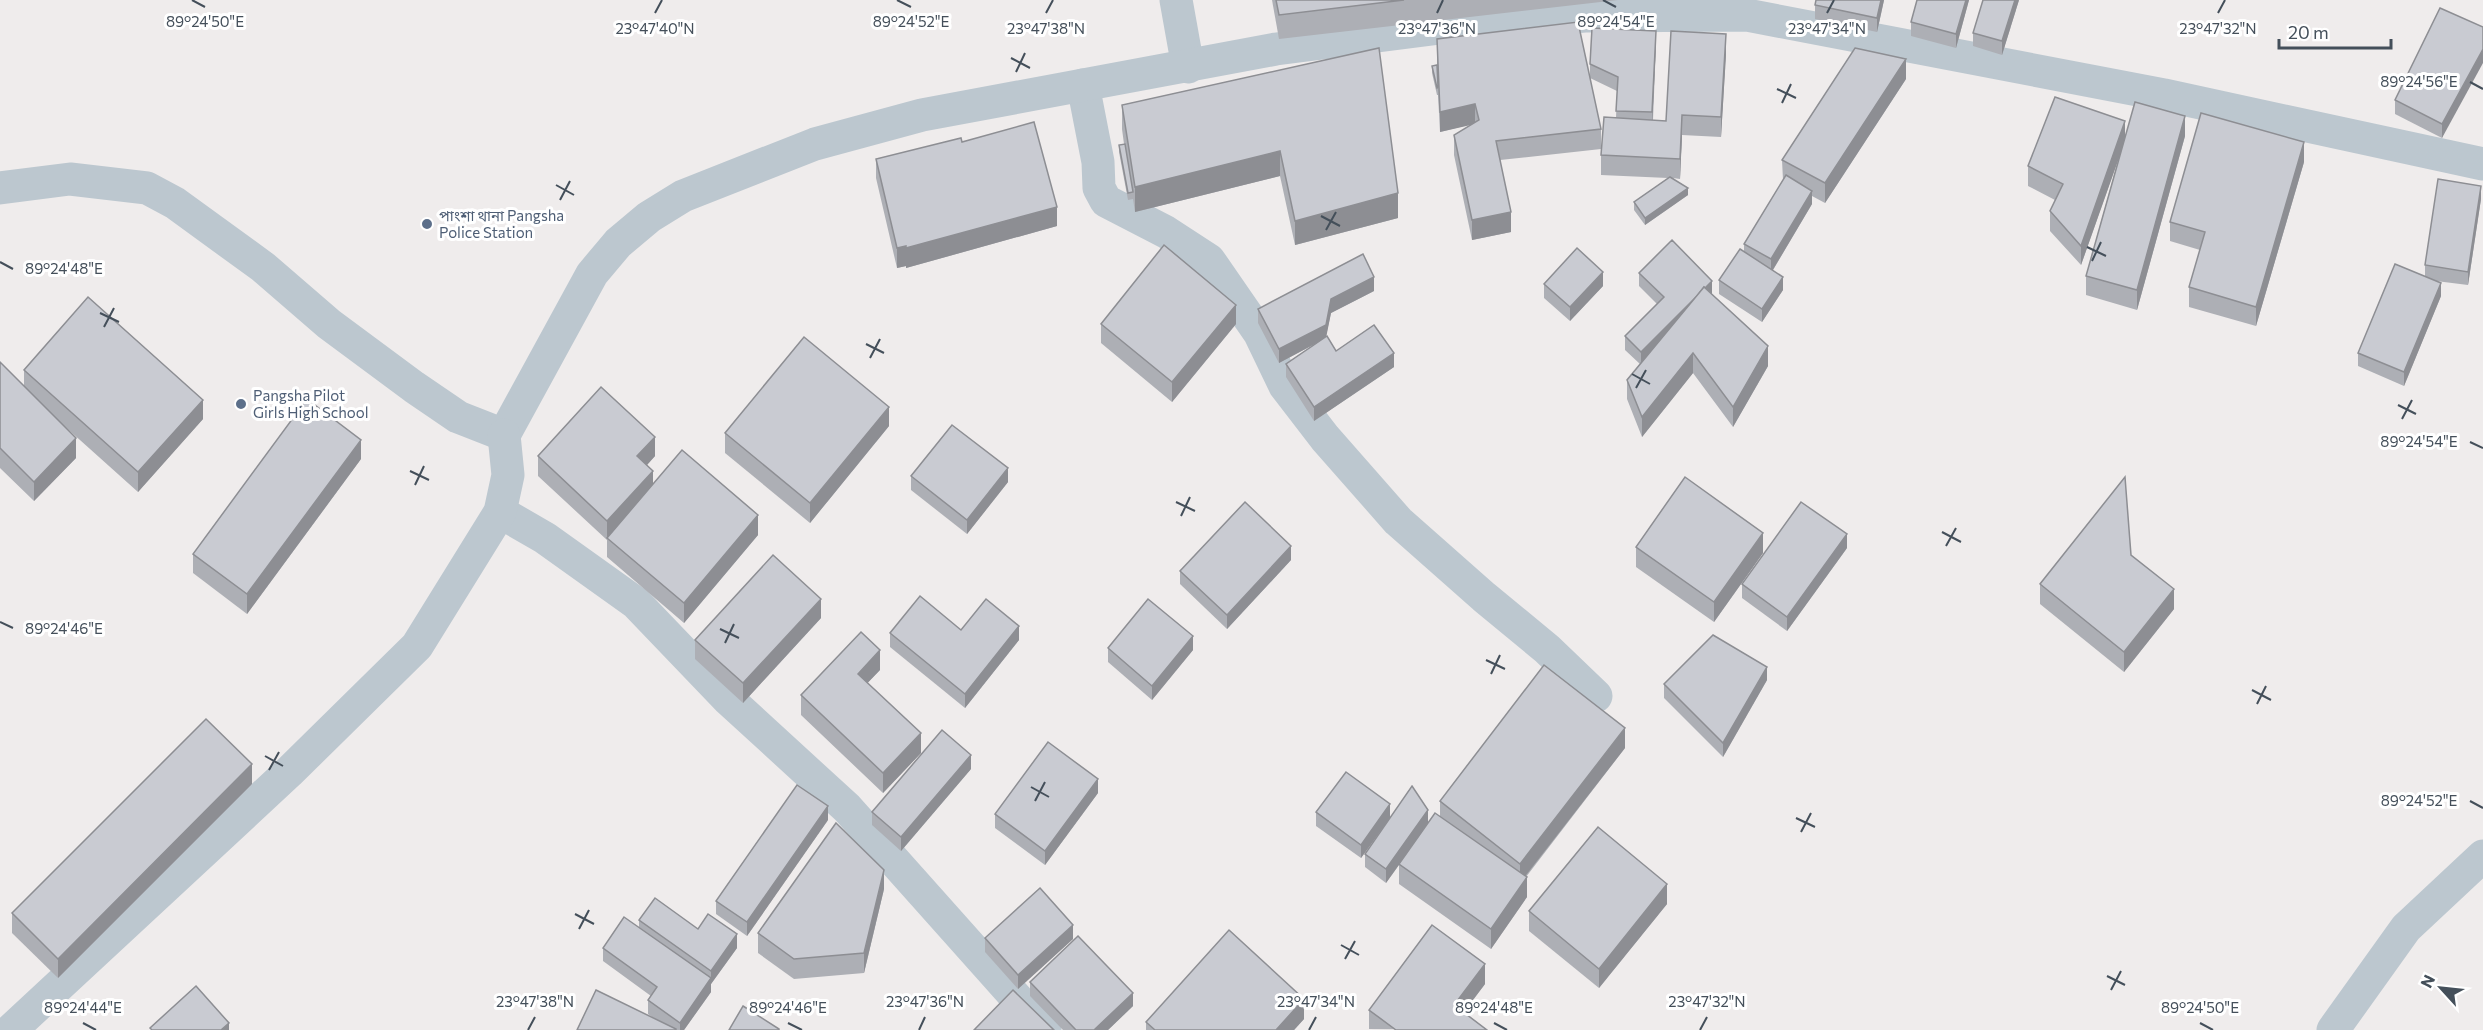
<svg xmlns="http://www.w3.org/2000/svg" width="2483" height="1030" viewBox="0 0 2483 1030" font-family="Commissioner,'Noto Sans Bengali',sans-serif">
	<rect width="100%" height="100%" fill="#efecec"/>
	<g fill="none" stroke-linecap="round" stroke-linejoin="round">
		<g stroke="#bcc7cf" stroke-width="33">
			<polyline points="1176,0 1188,67"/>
			<polyline points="1083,85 1098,162 1099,188 1106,201 1166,232 1209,260 1260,334 1285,386 1325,438 1398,521 1484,597 1547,649 1596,696"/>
			<polyline points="0,188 70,179 147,188 175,203 263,267 329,324 414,387 458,417 504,435 592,274 618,243 649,217 683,196 815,144 922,115 1276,49 1448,27 1585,16 1747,15 2164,95 2483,164"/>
			<polyline points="500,512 545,538 636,603 728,699 847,808 1045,1030"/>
			<polyline points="11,1030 289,772 417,646 500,512 508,475 504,435"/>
			<polyline points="2333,1030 2406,928 2483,856"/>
		</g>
	</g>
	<g fill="#adafb5">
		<polygon points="1272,0 1618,0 1279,39"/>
		<polygon points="1884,0 1877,32 1815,19 1815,5"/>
		<polygon points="1917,0 1969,0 1956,48 1911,36 1911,22"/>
		<polygon points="2019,0 2002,55 1973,46 1973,33"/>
		<polygon points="2483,27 2442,138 2395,114 2395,100"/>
		<polygon points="1437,39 1601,129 1601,149 1500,160 1511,232 1472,240 1454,155 1454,135 1472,124 1440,132 1438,95 1437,95 1432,73 1432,66 1437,65"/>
		<polygon points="1656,44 1653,120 1666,121 1726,54 1721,137 1682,135 1680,179 1673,178 1688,195 1645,225 1634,210 1634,202 1668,178 1601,175 1601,155 1616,118 1617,91 1590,78 1590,64"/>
		<polygon points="1379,48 1398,218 1295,245 1280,176 1135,212 1133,199 1128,200 1119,152 1119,145 1124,144 1122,129 1122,105"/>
		<polygon points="1906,79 1825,203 1812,196 1812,204 1773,270 1783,290 1762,322 1719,294 1719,280 1744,252 1744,244 1783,180 1782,160"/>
		<polygon points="2185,136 2137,310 2086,295 2086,276 2119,157 2081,265 2050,231 2050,211 2055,200 2028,186 2028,166 2125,137"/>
		<polygon points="962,142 1057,226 906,268 906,266 897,268 876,178 876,159"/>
		<polygon points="2304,162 2256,326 2189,307 2189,287 2200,250 2170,241 2170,222"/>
		<polygon points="2481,199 2468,285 2436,281 2441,296 2404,386 2358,366 2358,353 2425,276 2425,265"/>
		<polygon points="1639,273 1712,294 1768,366 1733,427 1693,373 1642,437 1627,399 1627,380 1640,364 1625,350 1625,336 1657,304 1639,286"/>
		<polygon points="1544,284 1603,286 1570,321 1544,298"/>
		<polygon points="1374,291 1331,313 1326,336 1336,351 1394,367 1314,421 1286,377 1286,364 1313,345 1279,363 1258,323 1258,309"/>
		<polygon points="1101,324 1236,324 1172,402 1101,343"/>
		<polygon points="0,362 24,386 24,370 203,419 138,492 61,423 76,458 34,501 0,468"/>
		<polygon points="889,426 810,523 725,453 725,433"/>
		<polygon points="538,456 655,456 647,465 653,484 758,535 684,623 607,557 607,540 538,476"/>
		<polygon points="361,459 247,614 193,573 193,554"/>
		<polygon points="911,476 1008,482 967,534 911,490"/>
		<polygon points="1636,547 1763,553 1714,622 1636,567"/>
		<polygon points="1847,548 1787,631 1742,598 1742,584"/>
		<polygon points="2131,555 2174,609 2124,672 2040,604 2040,584"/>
		<polygon points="1291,560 1227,629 1180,584 1180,571"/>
		<polygon points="821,618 743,703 695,659 695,640"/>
		<polygon points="961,630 1019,640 965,708 890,647 890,633"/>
		<polygon points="1108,648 1193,650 1152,700 1108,662"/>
		<polygon points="880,670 867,683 921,753 883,793 801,715 801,695"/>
		<polygon points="1767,680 1723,757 1664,698 1664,684"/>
		<polygon points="1625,748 1526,877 1527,897 1491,949 1399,884 1399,865 1386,883 1365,867 1365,854 1428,822 1440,816 1440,801"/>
		<polygon points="971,769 901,851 872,825 872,812"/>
		<polygon points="252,784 58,978 12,933 12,913"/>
		<polygon points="1098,793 1045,865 995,828 995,814"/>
		<polygon points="1316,812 1390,818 1361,858 1316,826"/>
		<polygon points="828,820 747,936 716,914 716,901"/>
		<polygon points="884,889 864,973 794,979 758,953 758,933"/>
		<polygon points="1667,904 1599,988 1529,931 1529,911"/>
		<polygon points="639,920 698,929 737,948 711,984 711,992 684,1030 577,1030 655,1019 648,1014 648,1000 651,996 603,961 603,948 639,928"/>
		<polygon points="985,938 1073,939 1018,989 985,952"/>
		<polygon points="1030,982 1133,1006 1108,1030 1063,1030 1030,996"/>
		<polygon points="1485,984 1464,1012 1487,1030 1369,1029 1369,1010"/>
		<polygon points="1304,1019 1294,1030 1146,1030 1146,1022"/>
	</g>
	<g fill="#8d8e93">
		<polygon points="1881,0 1884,0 1877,32 1877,18"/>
		<polygon points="1966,0 1969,0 1956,48 1956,34"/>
		<polygon points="2015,0 2019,0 2002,55 2002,41"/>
		<polygon points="1656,31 1656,44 1652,126 1652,112"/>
		<polygon points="1726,34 1726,54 1721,137 1721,117"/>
		<polygon points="2483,49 2483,63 2442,138 2442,124"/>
		<polygon points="1906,59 1906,79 1825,203 1825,183"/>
		<polygon points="1475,104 1475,124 1440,132 1440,112"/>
		<polygon points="1682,115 1682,135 1680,179 1680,159"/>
		<polygon points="2185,116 2185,136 2137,310 2137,290"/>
		<polygon points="2125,121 2125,141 2081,265 2081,246"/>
		<polygon points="2304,142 2304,162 2256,326 2256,307"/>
		<polygon points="1280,151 1280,176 1135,212 1135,187"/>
		<polygon points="2481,186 2481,199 2468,285 2468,272"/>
		<polygon points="1688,188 1688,195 1645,225 1645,218"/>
		<polygon points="1812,191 1812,204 1771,273 1771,259"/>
		<polygon points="1398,193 1398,218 1295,245 1295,221"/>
		<polygon points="1057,207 1057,226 906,268 906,248"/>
		<polygon points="1511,212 1511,232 1472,240 1472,220"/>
		<polygon points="906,246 906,266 897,268 897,248"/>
		<polygon points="1603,272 1603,286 1570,321 1570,307"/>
		<polygon points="1374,277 1374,291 1331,313 1326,338 1279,363 1279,349 1331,299"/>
		<polygon points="1783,277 1783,290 1762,322 1762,309"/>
		<polygon points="1712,281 1712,294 1641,366 1641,352"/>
		<polygon points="2441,283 2441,296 2404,386 2404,372"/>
		<polygon points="1236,305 1236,324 1172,402 1172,382"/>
		<polygon points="1768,346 1768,366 1733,427 1733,407"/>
		<polygon points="1394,353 1394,367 1314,421 1314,407"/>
		<polygon points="1693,353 1693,373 1642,437 1642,417"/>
		<polygon points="203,400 203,419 138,492 138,472"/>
		<polygon points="889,407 889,426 810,523 810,503"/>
		<polygon points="655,437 655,456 637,476 637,456"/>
		<polygon points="76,438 76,458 34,501 34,482"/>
		<polygon points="361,440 361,459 247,614 247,594"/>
		<polygon points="1008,468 1008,482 967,534 967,520"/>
		<polygon points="653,471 653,491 607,538 607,540 607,521"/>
		<polygon points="758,515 758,535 684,623 684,603"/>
		<polygon points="1763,533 1763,553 1714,622 1714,602"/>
		<polygon points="1847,534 1847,548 1787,631 1787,617"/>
		<polygon points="1291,546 1291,560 1227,629 1227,615"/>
		<polygon points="2174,589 2174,609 2124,672 2124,652"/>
		<polygon points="821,599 821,618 743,703 743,683"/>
		<polygon points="1019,626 1019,640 965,708 965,694"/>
		<polygon points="1193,636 1193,650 1152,700 1152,686"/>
		<polygon points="880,650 880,670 858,693 858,674"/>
		<polygon points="1767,667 1767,680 1723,757 1723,743"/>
		<polygon points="1625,728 1625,748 1520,883 1520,864"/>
		<polygon points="921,733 921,753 883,793 883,773"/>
		<polygon points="971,755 971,769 901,851 901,837"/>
		<polygon points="252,764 252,784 58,978 58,959"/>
		<polygon points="1098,779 1098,793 1045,865 1045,851"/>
		<polygon points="1390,804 1390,818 1361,858 1361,845"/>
		<polygon points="828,806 828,820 747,936 747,922"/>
		<polygon points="1428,810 1428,824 1386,883 1386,869"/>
		<polygon points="884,870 884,889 864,973 864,953"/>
		<polygon points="1527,877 1527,897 1491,949 1491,929"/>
		<polygon points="1667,884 1667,904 1599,988 1599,969"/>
		<polygon points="1073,925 1073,939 1018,989 1018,975"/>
		<polygon points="737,934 737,948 711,984 711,971"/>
		<polygon points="1485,964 1485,984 1454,1025 1454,1005"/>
		<polygon points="711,978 711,992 684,1030 680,1030 680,1023"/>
		<polygon points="1133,993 1133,1006 1108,1030 1094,1030"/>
		<polygon points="1304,999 1304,1019 1294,1030 1276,1030"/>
		<polygon points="229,1023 229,1030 221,1030"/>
	</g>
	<g fill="#c9cbd2" stroke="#8d8e93" stroke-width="1.5">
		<polygon points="1276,0 1404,0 1279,15"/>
		<polygon points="1816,0 1881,0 1877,18 1815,5"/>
		<polygon points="1917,0 1966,0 1956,34 1911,22"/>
		<polygon points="1983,0 2015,0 2002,41 1973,33"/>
		<polygon points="2440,8 2483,27 2483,49 2442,124 2395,100"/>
		<polygon points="1578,22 1601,129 1496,141 1511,212 1472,220 1454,135 1479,120 1475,104 1440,112 1437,39"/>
		<polygon points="1592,28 1656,31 1652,112 1616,111 1618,77 1590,64"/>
		<polygon points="1671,31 1726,34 1721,117 1682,115 1680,159 1601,155 1604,117 1666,121"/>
		<polygon points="1379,48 1398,193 1295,221 1280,151 1135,187 1122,105"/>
		<polygon points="1855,48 1906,59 1825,183 1782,160"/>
		<polygon points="1437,65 1438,87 1437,88 1432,66"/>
		<polygon points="2055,97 2125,121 2081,246 2050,211 2063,184 2028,166"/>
		<polygon points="2135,102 2185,116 2137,290 2086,276"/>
		<polygon points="2201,113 2304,142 2256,307 2189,287 2205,232 2170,222"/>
		<polygon points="1034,122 1057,207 906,248 906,246 897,248 876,159 961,138 962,142"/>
		<polygon points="1125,144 1133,192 1128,193 1119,145"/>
		<polygon points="1786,175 1812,191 1771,259 1744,244"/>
		<polygon points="1670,177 1688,188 1645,218 1634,202"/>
		<polygon points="2438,179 2481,186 2468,272 2425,265"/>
		<polygon points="1672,240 1712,281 1705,288 1704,287 1697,296 1641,352 1625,336 1664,297 1639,273"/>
		<polygon points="1164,245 1236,305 1172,382 1101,324"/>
		<polygon points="1577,248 1603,272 1570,307 1544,284"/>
		<polygon points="1740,249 1783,277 1762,309 1719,280"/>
		<polygon points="1363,254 1374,277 1331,299 1326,325 1279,349 1258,309"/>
		<polygon points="2395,264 2441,283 2404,372 2358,353"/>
		<polygon points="1704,287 1768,346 1733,407 1693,353 1642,417 1627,380"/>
		<polygon points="88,297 203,400 138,472 24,370"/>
		<polygon points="1374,325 1394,353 1314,407 1286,364 1327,336 1336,351"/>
		<polygon points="804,337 889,407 810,503 725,433"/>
		<polygon points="0,362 76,438 34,482 0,448"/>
		<polygon points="601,387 655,437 637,456 653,471 607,521 538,456"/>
		<polygon points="307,399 361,440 247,594 193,554"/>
		<polygon points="952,425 1008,468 967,520 911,476"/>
		<polygon points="682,450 758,515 684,603 607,538"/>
		<polygon points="1685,477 1763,533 1714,602 1636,547"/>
		<polygon points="2125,477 2131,555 2174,589 2124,652 2040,584"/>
		<polygon points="1245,502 1291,546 1227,615 1180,571"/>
		<polygon points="1801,502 1847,534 1787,617 1742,584"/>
		<polygon points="773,555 821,599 743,683 695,640"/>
		<polygon points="920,596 961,630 986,599 1019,626 965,694 890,633"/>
		<polygon points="1148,599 1193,636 1152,686 1108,648"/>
		<polygon points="861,632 880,650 858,674 921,733 883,773 801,695"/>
		<polygon points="1713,635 1767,667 1723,743 1664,684"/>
		<polygon points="1544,665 1625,728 1520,864 1440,801"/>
		<polygon points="206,719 252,764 58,959 12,913"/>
		<polygon points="942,730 971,755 901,837 872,812"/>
		<polygon points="1048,742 1098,779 1045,851 995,814"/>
		<polygon points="1346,772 1390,804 1361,845 1316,812"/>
		<polygon points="797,785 828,806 747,922 716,901"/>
		<polygon points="1412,786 1428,810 1386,869 1365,854"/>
		<polygon points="1435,813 1527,877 1491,929 1399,864"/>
		<polygon points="836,823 884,870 864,953 794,959 758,933"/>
		<polygon points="1598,827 1667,884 1599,969 1529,911"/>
		<polygon points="1040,888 1073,925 1018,975 985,938"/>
		<polygon points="655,898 698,929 708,914 737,934 711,971 639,920"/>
		<polygon points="624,917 711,978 680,1023 648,1000 657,987 603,948"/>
		<polygon points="1432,925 1485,964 1454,1005 1487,1030 1396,1030 1369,1010"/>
		<polygon points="1229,930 1304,999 1276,1030 1155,1030 1146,1022"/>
		<polygon points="1078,936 1133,993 1094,1030 1076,1030 1030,982"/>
		<polygon points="196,986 229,1023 221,1030 152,1030 150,1028"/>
		<polygon points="596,990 676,1029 676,1030 577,1030"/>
		<polygon points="1013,990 1054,1030 974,1030"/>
		<polygon points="743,1006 779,1029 779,1030 729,1030"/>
	</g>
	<path fill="none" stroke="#444f5a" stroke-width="2" d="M192,0L205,7M897,0L911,7M1603,0L1616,7M655,13L662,0M1046,13L1053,0M1437,13L1443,0M1827,13L1834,0M2218,13L2225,0M1011,58L1030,68M1016,72L1025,53M2470,82L2483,89M1777,89L1796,98M1782,103L1791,84M556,185L574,195M560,200L570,181M1321,216L1340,226M1326,230L1336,212M2087,247L2106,256M2092,261L2101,242M0,262L13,269M100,313L119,322M104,327L114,308M866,344L884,353M870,358L880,339M1632,374L1650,384M1636,388L1646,370M2398,405L2416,414M2402,419L2412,400M2470,442L2483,448M410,471L429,480M415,485L424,466M1176,502L1195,511M1181,516L1190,497M1942,532L1961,542M1946,546L1956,528M0,622L13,628M720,629L739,638M725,643L734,624M1486,660L1505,669M1491,674L1500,655M2252,690L2271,700M2257,704L2266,686M265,756L283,766M269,770L279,752M1031,787L1049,797M1035,801L1045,782M2470,801L2483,808M1796,818L1815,827M1801,832L1811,813M575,914L594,924M579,929L589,910M1341,945L1359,955M1345,959L1355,941M2107,976L2125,985M2111,990L2121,971M83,1023L96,1030M788,1023L802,1030M1494,1023L1507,1030M2200,1023L2213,1030M528,1030L535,1017M919,1030L925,1017M1309,1030L1316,1017M1700,1030L1707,1017"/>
	<g fill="#5c6f8a" stroke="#fff" stroke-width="2">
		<circle cx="427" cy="224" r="6"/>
		<circle cx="241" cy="404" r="6"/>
	</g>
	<g text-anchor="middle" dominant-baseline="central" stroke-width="6" stroke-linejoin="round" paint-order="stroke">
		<g font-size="15" fill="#4e5e75" stroke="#fff" text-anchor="start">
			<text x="439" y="215">পাংশা থানা Pangsha<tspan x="439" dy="17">Police Station</tspan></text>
			<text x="253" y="395">Pangsha Pilot<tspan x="253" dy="17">Girls High School</tspan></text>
		</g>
	</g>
	<g font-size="15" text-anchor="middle" fill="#444f5a" stroke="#fff" stroke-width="6" stroke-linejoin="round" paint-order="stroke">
		<text x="205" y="27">89°24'50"E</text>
		<text x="911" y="27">89°24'52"E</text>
		<text x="1616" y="27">89°24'54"E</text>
		<text x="655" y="34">23°47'40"N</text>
		<text x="1046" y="34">23°47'38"N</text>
		<text x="1437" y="34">23°47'36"N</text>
		<text x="1827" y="34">23°47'34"N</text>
		<text x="2218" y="34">23°47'32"N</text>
		<text x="2419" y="87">89°24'56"E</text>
		<text x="64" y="274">89°24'48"E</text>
		<text x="2419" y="447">89°24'54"E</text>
		<text x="64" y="634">89°24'46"E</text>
		<text x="2419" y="806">89°24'52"E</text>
		<text x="535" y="1007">23°47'38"N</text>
		<text x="925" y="1007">23°47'36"N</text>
		<text x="1316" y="1007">23°47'34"N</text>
		<text x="1707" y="1007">23°47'32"N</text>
		<text x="83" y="1013">89°24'44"E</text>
		<text x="788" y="1013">89°24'46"E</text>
		<text x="1494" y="1013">89°24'48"E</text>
		<text x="2200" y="1013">89°24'50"E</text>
	</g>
	<g transform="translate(2441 988) rotate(297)" stroke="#ffffff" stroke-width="4.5" paint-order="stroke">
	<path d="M0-4.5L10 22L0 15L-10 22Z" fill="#444f5a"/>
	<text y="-9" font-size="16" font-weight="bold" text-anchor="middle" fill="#444f5a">N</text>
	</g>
	<path d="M2279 39v9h112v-9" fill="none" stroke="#444f5a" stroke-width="3"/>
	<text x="2288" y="39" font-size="18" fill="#444f5a" stroke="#ffffff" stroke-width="4.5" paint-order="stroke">20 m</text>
</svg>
